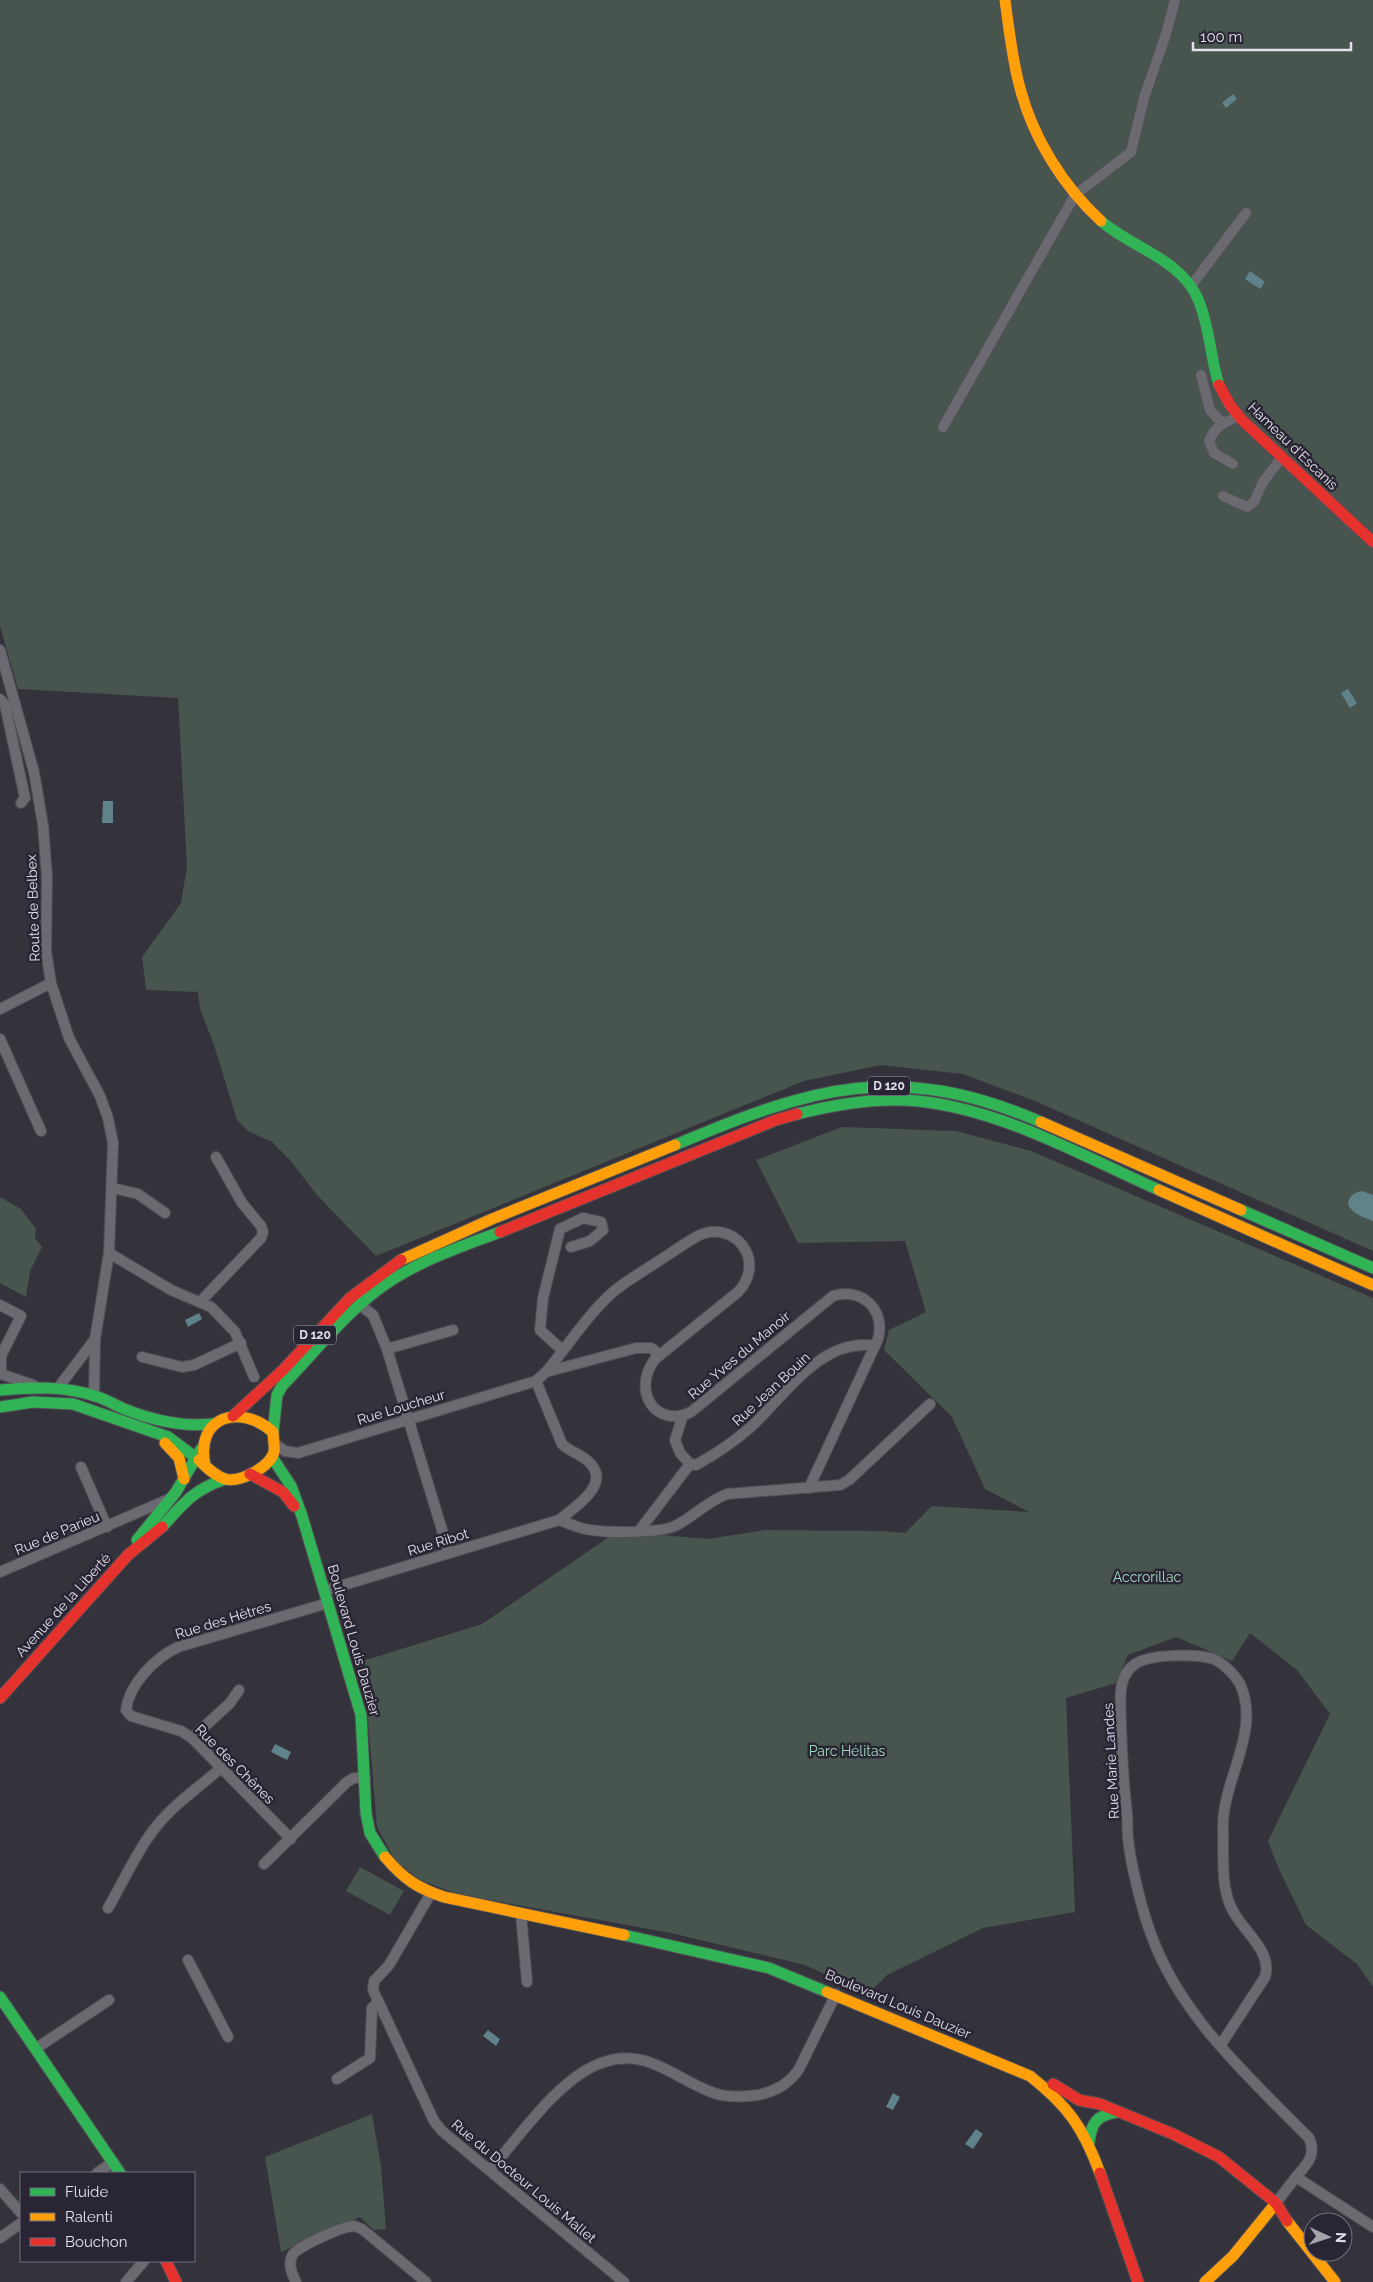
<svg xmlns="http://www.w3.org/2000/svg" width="1373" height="2282" viewBox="0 0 1373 2282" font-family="Raleway,sans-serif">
	<rect width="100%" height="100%" fill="#34323a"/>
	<g fill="#47554e">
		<polygon points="0,0 1373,0 1373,1251 1035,1101 963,1074 881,1065 804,1081 376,1256 317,1195 290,1160 272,1142 248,1131 237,1120 214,1045 200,1009 198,992 146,990 142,957 181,903 187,866 178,698 18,689 0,626"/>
		<polygon points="842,1127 956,1131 1031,1151 1373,1298 1373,1987 1357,1964 1306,1925 1278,1867 1268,1841 1330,1714 1297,1670 1250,1633 1232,1661 1176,1637 1128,1655 1116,1683 1066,1698 1075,1912 983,1928 887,1975 868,1994 805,1965 671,1933 457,1894 420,1880 395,1860 377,1827 366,1695 356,1663 482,1624 609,1537 661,1535 708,1539 766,1530 884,1531 905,1533 932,1506 1029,1512 985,1489 952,1417 884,1350 889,1330 926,1312 905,1241 798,1243 756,1160"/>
		<polygon points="0,1197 21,1209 36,1229 35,1238 42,1247 30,1271 26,1297 0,1283"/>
		<polygon points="360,1867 404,1891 390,1915 346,1891"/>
		<polygon points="372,2114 381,2166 386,2229 374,2230 360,2217 281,2252 265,2157"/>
	</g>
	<g fill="#60828a">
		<polygon points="1233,94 1237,99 1226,108 1222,103"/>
		<polygon points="1250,271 1265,282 1260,289 1245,279"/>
		<polygon points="1348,689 1357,703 1350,708 1341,693"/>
		<polygon points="103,801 113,801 113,823 102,823"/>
		<path d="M1362,1191L1373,1195V1221C1367,1218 1357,1216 1352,1210C1343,1202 1352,1192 1362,1191Z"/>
		<polygon points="199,1313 202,1319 188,1327 185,1320"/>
		<polygon points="275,1744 291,1752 287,1760 271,1752"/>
		<polygon points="488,2030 500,2039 496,2046 483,2036"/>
		<polygon points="893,2093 900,2097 893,2110 886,2107"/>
		<polygon points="976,2129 983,2134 973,2149 965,2144"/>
	</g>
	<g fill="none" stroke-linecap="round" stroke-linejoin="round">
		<g stroke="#504f56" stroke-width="12">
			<g id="street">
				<polyline points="1191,286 1246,213"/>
				<polyline points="1201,375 1210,410 1222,423"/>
				<polyline points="943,427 1075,195 1131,152 1144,98 1166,34 1175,0"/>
				<path d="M1233,464L1214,453L1209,441C1215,426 1225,422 1239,416"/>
				<polyline points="1223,496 1247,507 1254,502 1263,482 1282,457"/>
				<polyline points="0,650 34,772 43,825 47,877 46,951 51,983 69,1038 100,1096 108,1118 113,1143 109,1253 95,1339 94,1395"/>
				<polyline points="0,699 5,705 25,798 21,803"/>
				<polyline points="0,1009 51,983"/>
				<polyline points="0,1039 41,1131"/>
				<polyline points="113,1188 138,1194 165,1213"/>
				<polyline points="109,1253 171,1290 211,1307 235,1332 254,1377"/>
				<polyline points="200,1302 261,1238 263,1232 261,1226 242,1203 216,1157"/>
				<polyline points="0,1305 21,1316 1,1356 1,1374"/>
				<polyline points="360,1305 373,1315 387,1349 449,1553"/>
				<polyline points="387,1349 453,1330"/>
				<polyline points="563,1351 540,1330 543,1298 560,1229 583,1218 601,1222 603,1230 590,1241 571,1247"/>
				<polyline points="142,1357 182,1367 194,1365 241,1343"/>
				<polyline points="546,1372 636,1348 651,1348 660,1355"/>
				<polyline points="1,1374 33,1385"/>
				<polyline points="58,1388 95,1339"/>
				<path d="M275,1444L285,1451L298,1453L536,1381L546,1372C567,1347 588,1314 613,1292C626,1281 642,1272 657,1262C670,1254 682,1245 696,1237C733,1217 768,1260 738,1292L655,1359C631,1391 656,1429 691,1412L833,1296C862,1287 886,1310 878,1339L809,1488"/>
				<path d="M690,1464L696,1465C716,1454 735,1441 752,1426C786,1394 822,1337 875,1346"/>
				<polyline points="81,1467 107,1527"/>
				<path d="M559,1520C568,1523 576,1527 585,1529C604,1533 661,1534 677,1525C696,1515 706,1502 727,1494L840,1485L849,1480L930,1404"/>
				<polyline points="639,1531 690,1464 680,1453 675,1440 683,1415"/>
				<polyline points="0,1572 169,1499"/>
				<path d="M324,1591L559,1520C575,1507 612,1484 589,1462C581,1454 570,1452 562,1444L536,1381"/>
				<polyline points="192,1738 230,1703 239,1690"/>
				<path d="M291,1839L192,1738L181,1731L131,1716L126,1710C129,1684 155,1658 178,1647L328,1603"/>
				<polyline points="264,1864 347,1782 354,1778 365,1778"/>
				<polyline points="431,1893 389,1965 374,1981 373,1990 434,2121 442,2131 624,2282"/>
				<path d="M108,1908C124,1881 136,1852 155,1828C173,1805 199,1787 221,1768"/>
				<polyline points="521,1914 527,1982"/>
				<polyline points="188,1960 228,2037"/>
				<path d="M1220,2046L1265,1977C1273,1952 1244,1932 1233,1911C1220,1888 1224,1855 1223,1830C1221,1781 1262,1732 1240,1684C1235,1675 1225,1665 1216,1660C1200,1653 1150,1654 1135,1664C1129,1668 1124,1676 1122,1684C1119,1697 1121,1713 1121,1727C1122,1753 1123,1779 1126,1804C1128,1816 1127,1827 1128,1838C1131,1866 1142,1911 1152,1937C1182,2018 1250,2078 1309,2138C1317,2155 1307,2164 1296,2177"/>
				<polyline points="35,2049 109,2000"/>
				<polyline points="337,2079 370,2058 372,2008 378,2002"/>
				<path d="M490,2170C520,2136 560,2076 604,2062C648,2047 676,2080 714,2093C728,2098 743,2097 758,2095C776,2091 789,2084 799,2069L836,1994"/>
				<polyline points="97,2173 113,2162"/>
				<polyline points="0,2189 21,2213"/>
				<polyline points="1276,2203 1296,2177 1373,2227"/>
				<polyline points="0,2238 21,2223"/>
				<polyline points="126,2282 144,2261"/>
				<path d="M296,2282C292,2274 288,2265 292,2256C295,2247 344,2226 354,2226L362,2229L426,2282"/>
			</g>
		</g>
		<g stroke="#504f56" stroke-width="13">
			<g id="fast">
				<path d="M1101,221C1132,248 1181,259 1198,299C1210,327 1210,357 1219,385"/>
				<path d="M797,1114C836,1104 877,1097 918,1101C1003,1110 1082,1156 1159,1190"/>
				<path d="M675,1145C812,1087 898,1060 1041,1122"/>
				<polyline points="1241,1210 1373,1268"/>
				<path d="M0,1390C32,1387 65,1386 95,1396C106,1399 116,1406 127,1410C155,1421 183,1427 213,1424"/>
				<polyline points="0,1407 33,1402 73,1404 168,1437 199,1460"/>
				<path d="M273,1432L277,1395L282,1386C313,1354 341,1318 376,1291C412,1263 457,1248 500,1232"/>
				<polyline points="272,1457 291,1486 302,1516 361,1715 366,1813 370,1833 385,1857"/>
				<path d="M154,1526L162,1527C184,1503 193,1490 225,1479"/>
				<polyline points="137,1540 176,1492 201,1449"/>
				<polyline points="624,1935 769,1968 827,1992"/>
				<polyline points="0,1997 120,2173"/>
				<path d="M1089,2143C1091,2123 1097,2115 1117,2112"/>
			</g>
		</g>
		<g stroke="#504f56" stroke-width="13">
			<g id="slow">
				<path d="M1005,0C1009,29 1012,59 1020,88C1033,138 1063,186 1101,221"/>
				<polyline points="1041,1122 1241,1210"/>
				<polyline points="1159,1190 1373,1285"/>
				<polyline points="401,1260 492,1219 675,1145"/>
				<polyline points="165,1443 179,1458 184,1479"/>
				<path d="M199,1460C206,1467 215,1476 225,1479C240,1483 270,1467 274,1452C275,1446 273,1438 273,1432C240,1403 195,1416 205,1465"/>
				<path d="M385,1857C404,1879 417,1888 444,1897L624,1935"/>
				<path d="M827,1992L1030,2076C1068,2106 1083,2127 1100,2173"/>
				<polyline points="1287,2221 1335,2282"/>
				<polyline points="1205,2282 1233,2256 1276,2203"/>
			</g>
		</g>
		<g stroke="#504f56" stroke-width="13">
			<g id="jam">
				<polyline points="1219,385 1230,405 1242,420 1373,542"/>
				<polyline points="500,1232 776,1120 797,1114"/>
				<polyline points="233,1416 284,1369 350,1298 401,1260"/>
				<polyline points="250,1474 283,1492 294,1506"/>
				<polyline points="0,1698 128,1555 162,1527"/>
				<polyline points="1053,2084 1079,2100 1100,2104 1173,2134 1219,2157 1276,2203 1287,2221"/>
				<polyline points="1100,2173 1138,2282"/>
				<polyline points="166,2261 176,2282"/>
			</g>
		</g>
		<use href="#street" stroke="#6b6a70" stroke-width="10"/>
		<use href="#fast" stroke="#30b455" stroke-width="11"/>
		<use href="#slow" stroke="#ff9f0a" stroke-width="11"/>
		<use href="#jam" stroke="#e5322d" stroke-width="11"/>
	</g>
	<g text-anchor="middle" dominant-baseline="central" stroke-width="5" stroke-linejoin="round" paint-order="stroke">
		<g fill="#292534" stroke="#aba8b3" stroke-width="1">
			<rect x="868" y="1076.5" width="42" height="19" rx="4"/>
			<rect x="294" y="1325.5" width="42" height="19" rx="4"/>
		</g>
		<g font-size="12" font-weight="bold" fill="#e3e0ea">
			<text x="889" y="1086">D 120</text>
			<text x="315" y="1335">D 120</text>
		</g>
		<g font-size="14" fill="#e3e0ea" stroke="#292534">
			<text transform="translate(1293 446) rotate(44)">Hameau d'Escanis</text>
			<text transform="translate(33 908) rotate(-92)">Route de Belbex</text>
			<text transform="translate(739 1355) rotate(-40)">Rue Yves du Manoir</text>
			<text transform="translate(771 1389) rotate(-43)">Rue Jean Bouin</text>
			<text transform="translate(401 1407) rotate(-17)">Rue Loucheur</text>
			<text transform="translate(57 1533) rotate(-23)">Rue de Parieu</text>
			<text transform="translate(438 1542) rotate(-17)">Rue Ribot</text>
			<text transform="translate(63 1605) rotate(-48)">Avenue de la Liberté</text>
			<text transform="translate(223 1620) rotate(-17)">Rue des Hêtres</text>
			<text transform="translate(354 1640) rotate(74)">Boulevard Louis Dauzier</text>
			<text transform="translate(1111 1761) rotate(-93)">Rue Marie Landes</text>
			<text transform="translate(235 1764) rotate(45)">Rue des Chênes</text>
			<text transform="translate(898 2004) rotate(23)">Boulevard Louis Dauzier</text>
			<text transform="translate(524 2181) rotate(40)">Rue du Docteur Louis Mallet</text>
		</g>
		<g font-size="14" fill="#9fd9bb" stroke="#292534">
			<text x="1147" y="1577">Accrorillac</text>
			<text x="847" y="1751">Parc Hélitas</text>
		</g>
	</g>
	<rect x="20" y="2172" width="175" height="90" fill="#292534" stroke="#73707d"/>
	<rect x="30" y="2188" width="25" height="8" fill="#30b455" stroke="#73707d"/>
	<text x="65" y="2197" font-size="15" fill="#e3e0ea">Fluide</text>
	<rect x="30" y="2213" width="25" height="8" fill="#ff9f0a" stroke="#73707d"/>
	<text x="65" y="2222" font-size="15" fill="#e3e0ea">Ralenti</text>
	<rect x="30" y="2238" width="25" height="8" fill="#e5322d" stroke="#73707d"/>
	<text x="65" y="2247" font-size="15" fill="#e3e0ea">Bouchon</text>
	<g transform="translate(1328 2237) rotate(93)"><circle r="24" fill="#292534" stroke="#73707d"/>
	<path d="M0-4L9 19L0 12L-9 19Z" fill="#a6a3ac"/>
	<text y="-8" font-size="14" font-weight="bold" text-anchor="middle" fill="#e3e0ea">N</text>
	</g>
	<path d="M1193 42v8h158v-8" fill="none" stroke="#e3e0ea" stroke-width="2.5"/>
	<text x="1200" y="42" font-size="15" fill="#e3e0ea" stroke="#292534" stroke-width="4" paint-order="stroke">100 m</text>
</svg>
